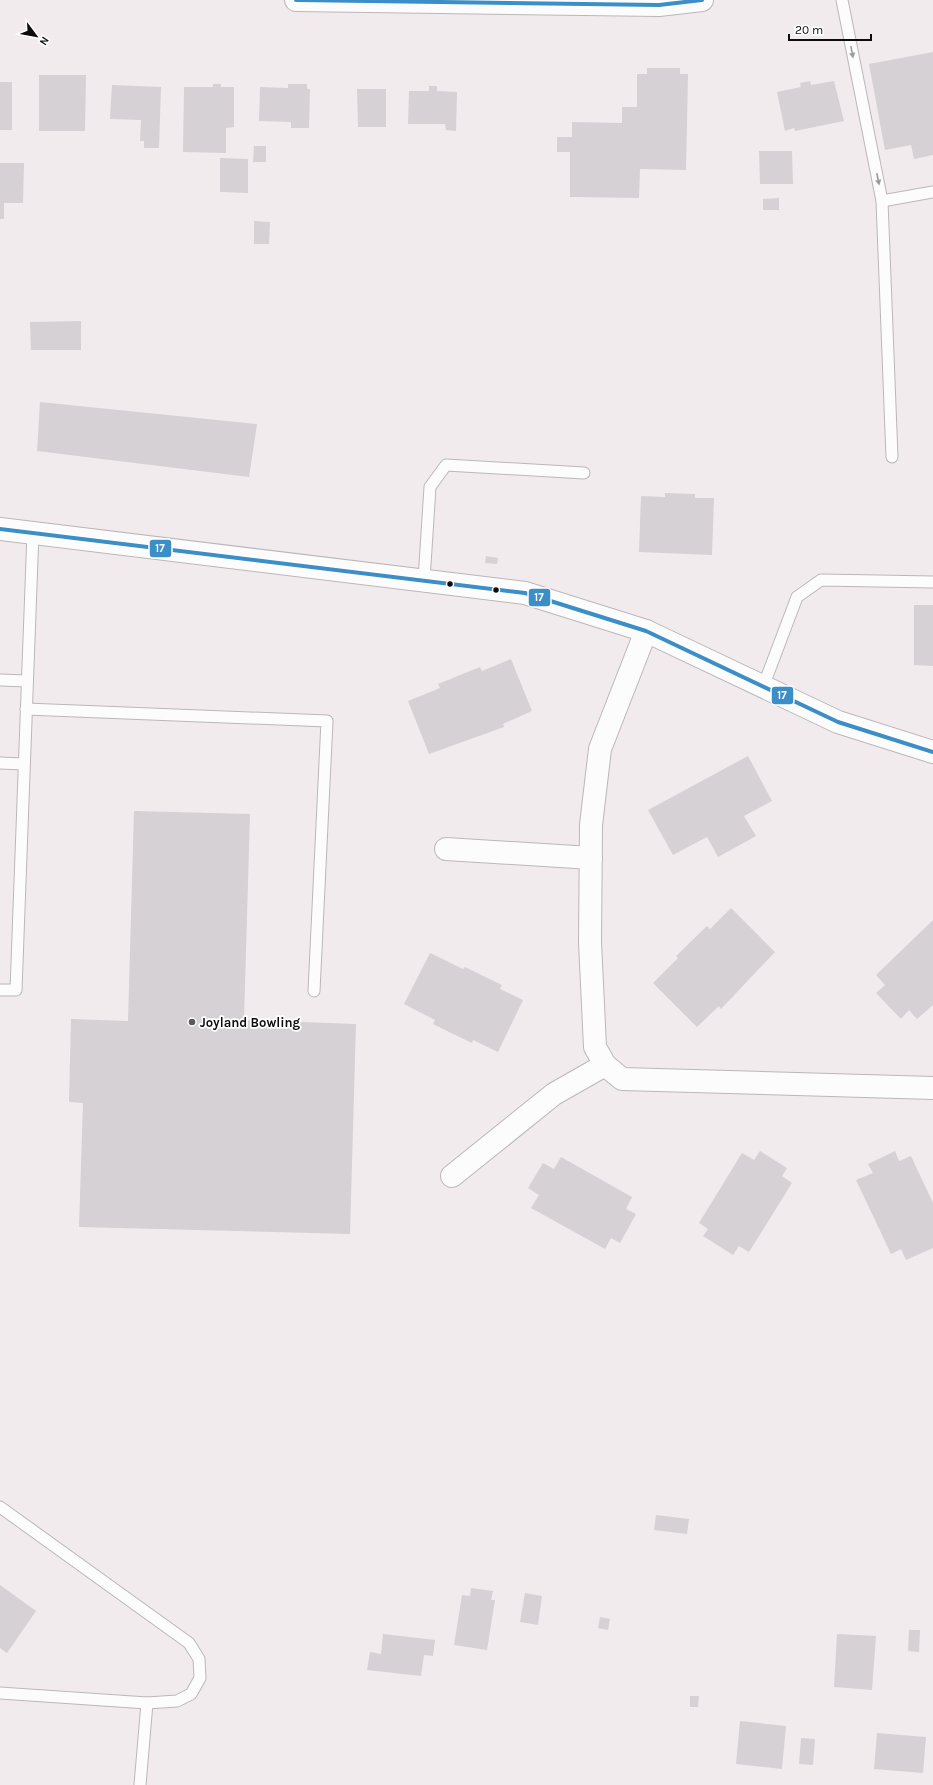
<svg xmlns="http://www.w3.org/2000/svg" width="933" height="1785" viewBox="0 0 933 1785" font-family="Karla,sans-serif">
	<rect width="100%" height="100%" fill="#f1ebee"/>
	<g fill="#d5d1d4">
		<polygon points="933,52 933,155 914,159 911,145 885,150 869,64"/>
		<polygon points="647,68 680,68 680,74 688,74 686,170 640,169 639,198 570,197 570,152 557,152 557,137 572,137 572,122 622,123 622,107 637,107 637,74 647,74"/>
		<polygon points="39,75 86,75 85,131 39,131"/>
		<polygon points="810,81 811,85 834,81 844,121 795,131 794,128 785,131 777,92 801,87 800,83"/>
		<rect x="0" y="82" width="12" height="48"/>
		<polygon points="213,84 221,84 221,87 234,87 234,127 226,128 226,153 183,152 184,87 213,87"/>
		<polygon points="288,84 307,84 307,89 310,89 309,128 291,128 291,122 259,121 260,87 288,88"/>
		<polygon points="112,85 161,87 159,148 144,148 144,141 140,141 141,120 110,119"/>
		<polygon points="429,86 437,86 437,91 457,92 456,131 446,130 445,124 408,124 409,91 429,91"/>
		<polygon points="357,89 386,89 386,127 358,127"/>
		<polygon points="254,146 266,146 266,162 253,162"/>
		<polygon points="759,151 792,151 793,184 760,184"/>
		<polygon points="220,158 248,159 248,193 220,192"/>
		<polygon points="0,163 24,163 23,203 4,203 4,219 0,219"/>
		<polygon points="779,198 779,210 763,210 763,199"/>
		<polygon points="254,221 270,222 269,244 254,244"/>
		<polygon points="81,321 81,350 31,350 30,322"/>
		<polygon points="40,402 257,424 249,477 37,451"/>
		<polygon points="665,493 695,494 695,498 714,498 712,555 639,552 641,496 665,497"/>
		<polygon points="486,556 498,558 497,564 485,563"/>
		<polygon points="914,605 933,605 933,666 914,665"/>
		<polygon points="511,659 532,711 503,724 504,727 429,754 408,701 440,688 438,684 480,667 482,671"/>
		<polygon points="748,756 772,801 744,816 756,836 718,857 707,837 673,855 648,810"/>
		<polygon points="134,811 250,814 244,1020 356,1024 350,1234 79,1227 83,1103 69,1102 71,1019 128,1021"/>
		<polygon points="731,908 775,952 721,1009 719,1006 697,1027 653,983 678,958 676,956 707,926 710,929"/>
		<polygon points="933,920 933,1005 917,1019 909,1010 901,1019 876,993 885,985 876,975"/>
		<polygon points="430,953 463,969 465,967 502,985 500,989 523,1000 498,1052 473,1040 472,1043 445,1030 433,1024 435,1020 404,1004"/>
		<polygon points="760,1151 787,1168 782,1176 792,1183 749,1252 739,1246 733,1255 703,1236 708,1229 699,1223 742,1153 754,1160"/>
		<polygon points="895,1151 899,1161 911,1156 933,1203 933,1248 906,1260 901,1249 891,1254 856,1180 873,1173 868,1164"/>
		<polygon points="561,1157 632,1197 626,1209 636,1214 620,1243 611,1238 605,1249 531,1208 539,1195 528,1188 543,1163 554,1169"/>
		<polygon points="656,1515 689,1519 687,1534 654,1530"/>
		<polygon points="0,1585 36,1611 7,1653 0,1648"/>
		<polygon points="471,1588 493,1591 491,1600 495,1600 487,1650 454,1645 462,1595 470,1596"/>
		<polygon points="525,1593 542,1596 538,1625 520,1622"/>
		<polygon points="600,1617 610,1619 608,1630 598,1628"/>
		<polygon points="909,1630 920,1630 919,1652 908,1651"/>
		<polygon points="383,1634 435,1640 433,1656 424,1655 421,1676 367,1670 370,1652 381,1654"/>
		<polygon points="837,1634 876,1636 872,1690 834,1687"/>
		<polygon points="690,1696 699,1696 698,1707 690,1707"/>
		<polygon points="740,1721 786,1726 782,1769 736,1764"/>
		<polygon points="877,1733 926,1737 923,1773 874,1769"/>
		<polygon points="801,1738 815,1739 813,1765 799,1764"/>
	</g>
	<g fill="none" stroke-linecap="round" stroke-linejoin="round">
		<g stroke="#bbb7b9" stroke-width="13">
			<g id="service">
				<polyline points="842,0 882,201 892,457"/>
				<polyline points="882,201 933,192"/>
				<polyline points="424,580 430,487 446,465 584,473"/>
				<polyline points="0,680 27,681"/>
				<polyline points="763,687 797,597 821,580 933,582"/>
				<polyline points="26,709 327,721 314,991"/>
				<polyline points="0,763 24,764"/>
				<polyline points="0,990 16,990 33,532"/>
				<polyline points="0,1507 189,1643 199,1659 200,1678 191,1694 177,1701 147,1703 0,1693"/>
				<polyline points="140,1785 147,1703"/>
			</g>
		</g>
		<g stroke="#bbb7b9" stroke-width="24">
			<g id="minor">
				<polyline points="296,0 659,5 702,0"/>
				<polyline points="0,529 525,593 646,631 838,722 933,752"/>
				<polyline points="646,631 600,749 591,825 590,942 595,1047 605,1065 622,1079 933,1088"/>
				<polyline points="446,849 591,858"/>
				<polyline points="452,1176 554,1094 605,1065"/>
			</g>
		</g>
		<use href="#service" stroke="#fdfcfc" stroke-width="11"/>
		<use href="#minor" stroke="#fdfcfc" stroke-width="22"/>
		<g stroke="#fff" stroke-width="7">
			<g id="bus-1">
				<polyline points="296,0 659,5 702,0"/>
				<polyline points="0,529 525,593 646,631 838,722 933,752"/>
			</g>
		</g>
		<use href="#bus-1" stroke="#3c8fc6" stroke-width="4"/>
	</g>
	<defs><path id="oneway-solid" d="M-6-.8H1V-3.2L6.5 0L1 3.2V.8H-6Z"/></defs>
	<g fill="#9d9c9c">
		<use href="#oneway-solid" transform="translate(852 52) rotate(79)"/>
		<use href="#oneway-solid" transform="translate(878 179) rotate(79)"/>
	</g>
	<g fill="#0e0b0c" stroke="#fff" stroke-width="1.5">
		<circle cx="450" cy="584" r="3.5"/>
		<circle cx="496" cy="590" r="3.5"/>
	</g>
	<circle fill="#5d595b" stroke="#fff" stroke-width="1.5" cx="192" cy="1022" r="4"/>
	<g text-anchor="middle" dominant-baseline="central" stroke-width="3.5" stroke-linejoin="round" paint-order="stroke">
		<g font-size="13" font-weight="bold" fill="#0e0b0c" stroke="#fff" text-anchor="start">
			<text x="200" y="1022">Joyland Bowling</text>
		</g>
	</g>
	<g stroke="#fff" stroke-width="1.5">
		<rect x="149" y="539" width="23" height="19" rx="4" fill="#3c8fc6"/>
		<rect x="528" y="588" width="23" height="19" rx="4" fill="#3c8fc6"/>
		<rect x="771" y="686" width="23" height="19" rx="4" fill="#3c8fc6"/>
	</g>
	<g font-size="11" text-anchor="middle" font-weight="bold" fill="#fff">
		<text x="160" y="552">17</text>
		<text x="539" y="601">17</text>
		<text x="782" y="699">17</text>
	</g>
	<g transform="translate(36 36) rotate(122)" stroke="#ffffff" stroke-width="3" paint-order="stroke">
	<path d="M0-3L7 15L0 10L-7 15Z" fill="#0e0b0c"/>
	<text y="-6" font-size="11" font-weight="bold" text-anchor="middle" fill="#0e0b0c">N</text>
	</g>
	<path d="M789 34v6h82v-6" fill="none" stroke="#0e0b0c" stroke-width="2"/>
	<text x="795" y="34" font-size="12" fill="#0e0b0c" stroke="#ffffff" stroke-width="3" paint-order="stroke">20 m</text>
</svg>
